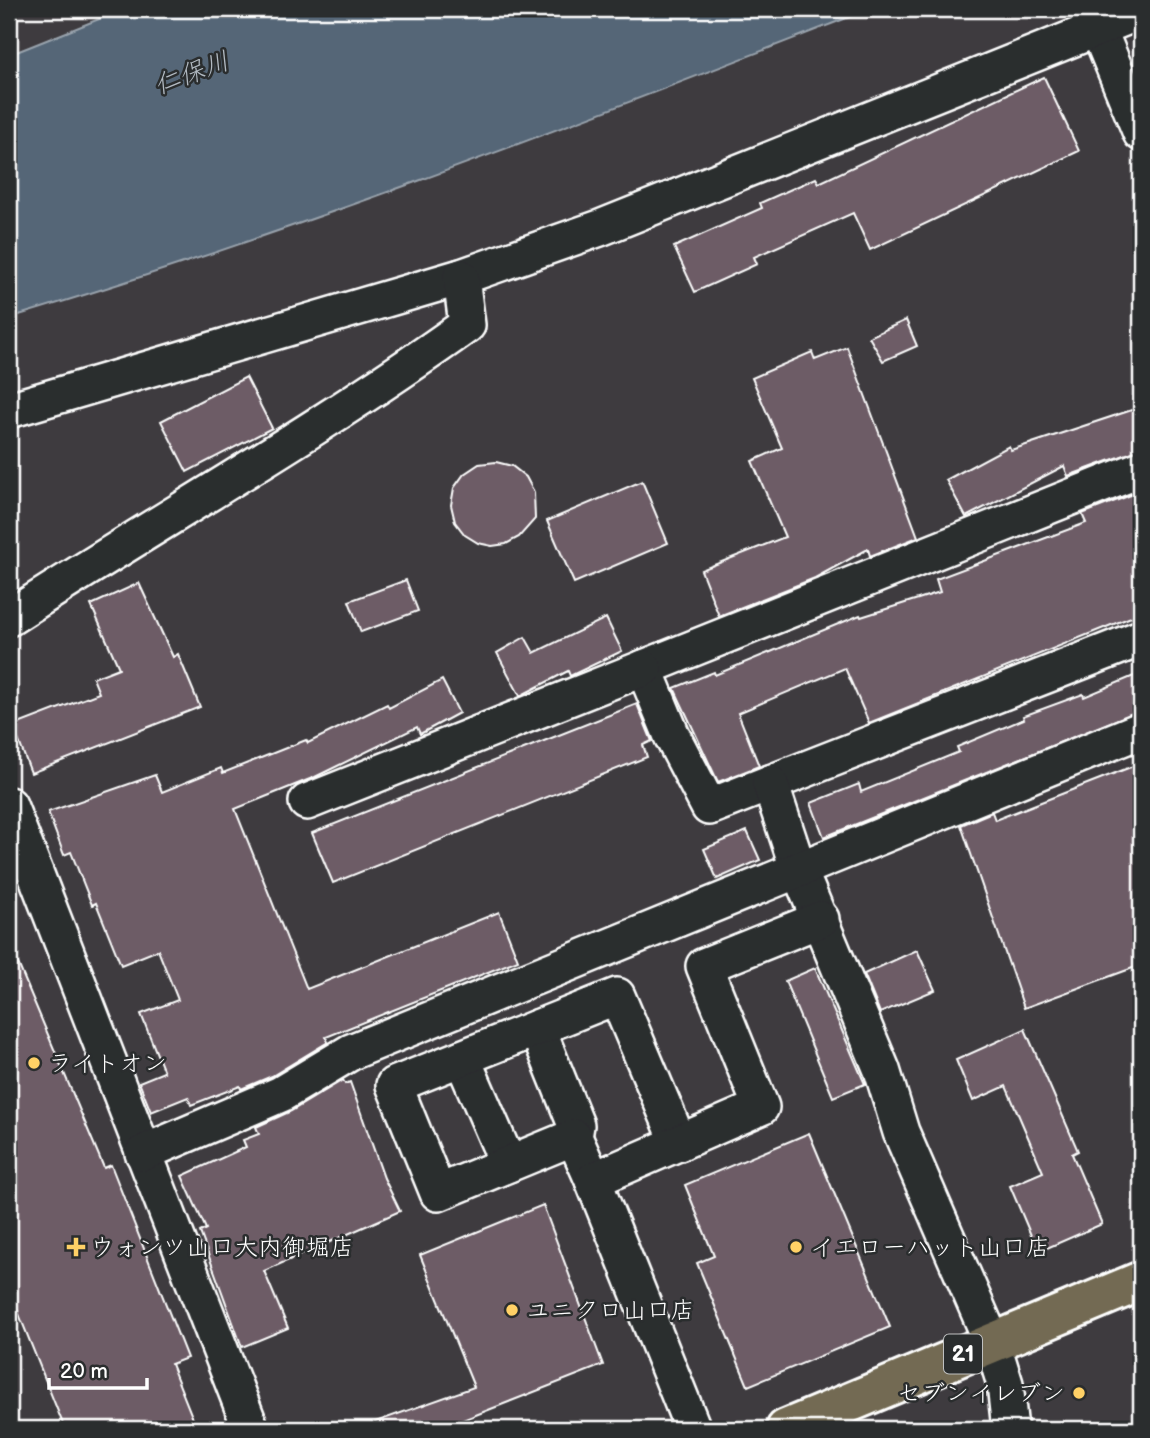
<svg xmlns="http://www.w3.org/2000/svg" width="1150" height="1438" viewBox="0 0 1150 1438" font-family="'Balsamiq Sans','Klee One',sans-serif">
	<rect width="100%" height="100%" fill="#3e3b3f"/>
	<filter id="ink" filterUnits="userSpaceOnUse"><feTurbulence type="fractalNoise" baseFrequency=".0143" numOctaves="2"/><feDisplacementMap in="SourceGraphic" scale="14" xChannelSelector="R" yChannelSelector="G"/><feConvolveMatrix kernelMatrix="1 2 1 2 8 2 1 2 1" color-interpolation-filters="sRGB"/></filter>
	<g filter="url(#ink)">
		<path fill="#567" stroke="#99a3ad" stroke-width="2" d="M124,9H870C586,119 301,231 9,318V55Z"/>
		<g fill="#6d5c66" stroke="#fff" stroke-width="2">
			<polygon points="1044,77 1079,151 870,250 853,213 754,257 757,264 695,292 674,247 762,208 760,203 816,178 819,183"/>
			<polygon points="906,320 917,346 883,361 869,337"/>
			<polygon points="847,347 918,537 870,556 868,549 815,578 719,616 701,570 785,537 752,461 782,448 752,378 812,352 815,360"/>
			<polygon points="246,377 272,428 187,472 161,421"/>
			<polygon points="1141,407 1141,449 1068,476 1064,466 966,517 946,480 1009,446 1011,450"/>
			<polygon points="496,462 512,466 526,477 534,492 535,519 519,537 506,544 492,546 478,543 465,535 455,522 451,505 454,488 464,474 479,464"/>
			<polygon points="642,481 668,543 574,583 547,521"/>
			<polygon points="1141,491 1141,613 869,723 845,668 738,713 759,766 718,782 674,688 714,672 715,675 860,615 861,617 940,592 936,579 1086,523 1082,514"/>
			<polygon points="406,580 418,611 361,632 349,601"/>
			<polygon points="139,583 173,657 178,654 200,707 31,773 13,726 99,693 93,678 119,668 91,605"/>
			<polygon points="606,618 622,651 570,676 568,671 520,696 497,653 525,637 534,653"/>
			<polygon points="1141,673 1141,710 824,837 811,803 859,784 861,792 959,752 957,747 1024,719 1023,716 1083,694 1084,697"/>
			<polygon points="442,680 459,713 420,734 417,727 315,777 235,809 307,989 499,912 518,960 326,1037 328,1042 272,1076 241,1089 240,1086 191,1105 188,1097 151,1112 139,1082 164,1072 141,1014 178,1000 158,950 121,965 96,903 92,905 71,852 64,855 48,812 155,775 162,792 221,768 223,773 306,740 308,743 387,704 389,708"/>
			<polygon points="637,704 652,741 643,745 647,757 333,883 312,833"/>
			<polygon points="1141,763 1141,965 1024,1008 961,825 992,812 995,820"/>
			<polygon points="747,831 760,860 717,879 704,849"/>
			<polygon points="9,942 104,1168 111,1165 187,1358 171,1364 197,1429 65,1429 9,1289"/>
			<polygon points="917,950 935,990 880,1013 864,974"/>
			<polygon points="815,968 865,1084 833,1097 785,981"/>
			<polygon points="1025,1029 1078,1151 1072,1154 1102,1224 1038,1252 1010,1186 1043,1172 1006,1086 973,1101 956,1060"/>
			<polygon points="343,1080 345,1084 350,1082 384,1178 400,1211 264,1271 288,1328 242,1347 200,1232 206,1229 182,1176 246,1147 243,1140 259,1134 256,1127 291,1111"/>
			<polygon points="809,1133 890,1327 748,1386 697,1263 714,1256 685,1185"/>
			<polygon points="543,1205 603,1365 440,1429 365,1429 364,1426 474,1387 420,1255"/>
		</g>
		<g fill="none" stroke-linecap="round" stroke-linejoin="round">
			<g stroke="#fff" stroke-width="40">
				<g id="minor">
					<polyline points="1090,9 1141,133"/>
					<polyline points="9,410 461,277 600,228 1141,11"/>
					<polyline points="1141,469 644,668 672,736 709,807 1141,638"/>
					<path d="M9,618C161,520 320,430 467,325L461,277"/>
					<polyline points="770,783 798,868 882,1070 901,1132 992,1342 1005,1384 1010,1429"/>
					<polyline points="307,802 644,668"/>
					<polyline points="9,805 251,1429"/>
					<polyline points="537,1028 576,1125 574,1137"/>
					<polyline points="462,1058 508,1164"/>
					<polyline points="143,1153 281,1094 351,1052 1141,730"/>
					<polyline points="593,1180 574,1137 438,1193 394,1085 617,996 679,1143"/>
					<polyline points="693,1429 593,1180 761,1107 704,966 821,919"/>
				</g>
			</g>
			<g stroke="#fff" stroke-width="44">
				<polyline id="major" points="786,1429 1141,1281"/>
			</g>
			<use href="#minor" stroke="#2a2d2e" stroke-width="35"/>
			<use href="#major" stroke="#736b52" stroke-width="38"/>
		</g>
	</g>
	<g fill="#ffd166" stroke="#2a2d2e" stroke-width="2.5">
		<circle cx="34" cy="1063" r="7"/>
		<path d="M72.5 1236.5h7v7h7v7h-7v7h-7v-7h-7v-7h7z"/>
		<circle cx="796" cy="1247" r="7"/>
		<circle cx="512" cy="1310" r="7"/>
		<circle cx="1079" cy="1393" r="7"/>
	</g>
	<g text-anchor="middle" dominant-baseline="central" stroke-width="5" stroke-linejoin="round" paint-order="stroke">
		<rect fill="#2a2d2e" stroke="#bfc0c0" stroke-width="2" x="944" y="1334.5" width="38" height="39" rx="5"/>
		<g font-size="23" font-weight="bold" fill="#fff">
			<text x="963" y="1354">21</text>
		</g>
		<g font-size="24" fill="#fff" stroke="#2a2d2e" text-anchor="start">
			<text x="48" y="1063">ライトオン</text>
			<text x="90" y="1247">ウォンツ山口大内御堀店</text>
			<text x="810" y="1247">イエローハット山口店</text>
			<text x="526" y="1310">ユニクロ山口店</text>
			<text x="1065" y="1393" text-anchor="end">セブンイレブン</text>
		</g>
		<g font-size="26" font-style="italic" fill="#b2bac2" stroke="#2a2d2e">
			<text transform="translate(192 74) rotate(-20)">仁保川</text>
		</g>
	</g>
	<rect width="1150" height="1438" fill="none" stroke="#2a2d2e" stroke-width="35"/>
	<rect x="18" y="18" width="1115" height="1403" fill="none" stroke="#fff" stroke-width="2.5" filter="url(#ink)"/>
	<path d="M49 1378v10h98v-10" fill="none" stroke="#ffffff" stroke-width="3.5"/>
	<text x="60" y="1378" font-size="21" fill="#ffffff" stroke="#2a2d2e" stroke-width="5" paint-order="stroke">20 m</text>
</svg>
